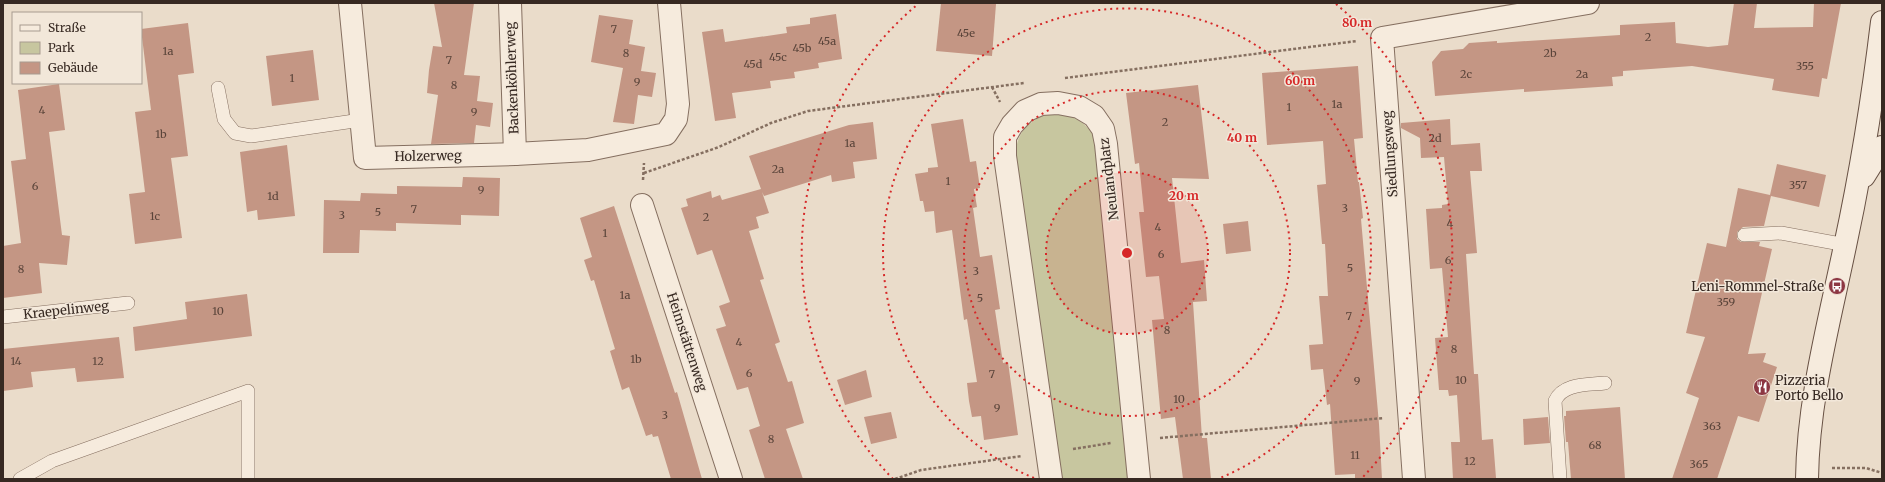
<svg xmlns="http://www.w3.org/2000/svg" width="1885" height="482" viewBox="0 0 1885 482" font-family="Merriweather,serif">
	<rect width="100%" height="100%" fill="#eadcca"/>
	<path fill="#c7c69f" d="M1046,114C1070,114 1081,117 1095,137L1130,479H1061L1015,156C1017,133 1026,123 1046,114Z"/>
	<g fill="#c49684">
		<polygon points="434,3 474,3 464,75 480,76 477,101 493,103 490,127 476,125 474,143 431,144 438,95 427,93 429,70 433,46 442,47"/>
		<polygon points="941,3 996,4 992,56 936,51"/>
		<polygon points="1734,3 1757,3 1754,28 1813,27 1814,3 1841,3 1827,79 1822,78 1819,97 1772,90 1774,79 1692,66 1623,71 1623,76 1612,77 1613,86 1524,92 1524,89 1435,96 1432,62 1441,51 1463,49 1469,43 1497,41 1497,43 1620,35 1620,25 1675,22 1676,43 1708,47 1728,45"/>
		<polygon points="836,14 842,59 818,63 819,68 794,72 795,78 770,81 771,88 732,93 736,118 715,121 702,32 723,29 725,42 787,33 786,27 810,24 810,18"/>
		<polygon points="599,15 633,20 629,44 645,47 641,71 656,73 652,97 638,95 634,124 613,122 623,68 591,62"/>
		<polygon points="188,23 194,73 178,75 188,156 171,158 182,238 135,244 129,194 145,192 135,112 151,110 141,29"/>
		<polygon points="313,50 319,100 272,106 266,56"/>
		<polygon points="1358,66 1363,138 1354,139 1358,182 1359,182 1363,218 1361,219 1379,424 1382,479 1355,479 1355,474 1335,475 1330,404 1327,405 1323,369 1311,370 1309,345 1323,344 1319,296 1328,296 1325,244 1322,244 1317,185 1326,184 1323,141 1267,145 1262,73"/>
		<polygon points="59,84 65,130 49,132 62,235 70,236 67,265 39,263 42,293 3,298 3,246 21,243 11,161 26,159 18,90"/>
		<polygon points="1198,85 1209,179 1172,178 1181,263 1204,260 1207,301 1193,302 1202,438 1207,438 1211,479 1183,479 1175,417 1161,419 1152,320 1164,319 1159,276 1146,277 1139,212 1144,212 1139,163 1135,164 1126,93"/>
		<polygon points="963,119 970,162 976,161 980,188 974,189 977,207 973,208 980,257 992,255 1000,309 995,310 1003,363 1008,362 1018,435 984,440 981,416 972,417 969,401 967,383 977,382 967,319 964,320 952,230 936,233 934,211 925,212 923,201 920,201 915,174 928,172 928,168 938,167 931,124"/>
		<polygon points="1450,119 1451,145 1480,143 1482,171 1470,171 1477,253 1466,254 1474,374 1478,374 1482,440 1493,439 1496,478 1489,479 1453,479 1451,442 1460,442 1457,395 1449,396 1448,390 1439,390 1435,338 1448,337 1442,268 1430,269 1426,209 1442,208 1442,205 1448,204 1444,157 1421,158 1420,138 1401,128 1401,123"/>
		<polygon points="873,122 877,159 853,162 855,178 832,182 831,175 764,196 762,192 769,213 756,217 759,228 749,231 764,279 760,280 780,342 775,344 788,382 792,381 804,423 786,429 803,479 765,479 749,430 760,426 748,387 737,390 716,329 726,326 719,306 730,302 712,250 697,255 681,208 688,206 686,199 711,191 712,198 720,195 722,200 761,189 749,156 849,125"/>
		<polygon points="287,145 295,216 258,220 257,210 247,212 240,152"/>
		<polygon points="1777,164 1826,175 1819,207 1771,196 1764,226 1743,227 1737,232 1737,239 1741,242 1760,242 1759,246 1772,249 1748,354 1766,353 1763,362 1777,367 1759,422 1738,416 1717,479 1672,479 1699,398 1686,393 1705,337 1686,333 1707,243 1726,247 1738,188 1770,195"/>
		<polygon points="463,177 500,178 499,216 461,215 461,225 396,223 396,231 360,230 359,253 323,253 324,200 360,201 361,193 397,194 397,186 462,187"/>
		<polygon points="614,206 675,393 677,392 702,479 671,479 658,436 653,437 652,434 646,436 629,387 622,390 610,351 615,349 594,280 591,281 584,260 592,257 580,218"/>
		<polygon points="1248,221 1251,251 1226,254 1223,224"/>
		<polygon points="247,294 252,336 135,351 133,327 187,319 185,302"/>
		<polygon points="119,337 124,378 77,382 75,368 31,372 33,387 3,391 3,349"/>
		<polygon points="866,370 872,397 845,405 837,380"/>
		<polygon points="1620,407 1625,479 1571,479 1568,442 1566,442 1564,416 1566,416 1566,411"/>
		<polygon points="891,412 897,438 871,444 864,417"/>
		<polygon points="1548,417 1550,443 1524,445 1523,419"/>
	</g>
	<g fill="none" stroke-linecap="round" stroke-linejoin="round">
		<g stroke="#856f60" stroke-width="14">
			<g id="lane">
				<polyline points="218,88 224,119 235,133 251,136 361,120"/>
				<polyline points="1744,235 1781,233 1846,245"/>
				<polyline points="3,317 128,303"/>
				<polyline points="20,479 52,461 248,391 248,479"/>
				<path d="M1560,479L1555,401C1563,383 1588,385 1605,383"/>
			</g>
		</g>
		<g stroke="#856f60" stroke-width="24">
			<g id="street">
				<polyline points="350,3 365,158 515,154 588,150 666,134 676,119 678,104 669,3"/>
				<polyline points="510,3 515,154"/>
				<polyline points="642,205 731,479"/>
				<polyline points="1051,479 1005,156 1005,137 1012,125 1025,111 1041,104 1058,103 1079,107 1094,116 1103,129 1106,144 1139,479"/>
				<polyline points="1414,479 1382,38 1588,3"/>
			</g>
		</g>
		<g stroke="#675043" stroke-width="24">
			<g id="secondary">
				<polyline points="1864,176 1882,147"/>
				<path d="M1807,479C1808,400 1829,323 1845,246C1861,172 1873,97 1882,22"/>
			</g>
		</g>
		<g stroke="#856f60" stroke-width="2.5" stroke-dasharray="3 2" stroke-linecap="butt">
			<polyline points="1065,78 1357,41"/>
			<polyline points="992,87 1000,102"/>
			<polyline points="644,173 719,147 771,123 808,111 1024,83"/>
			<polyline points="643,180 644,163"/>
			<polyline points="1160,438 1384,418"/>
			<polyline points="1073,449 1111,443"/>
			<polyline points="1832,468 1866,468 1882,473"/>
			<polyline points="895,479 921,470 1022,456"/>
		</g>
		<use href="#lane" stroke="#f6ebdd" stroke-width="13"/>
		<use href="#street" stroke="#f6ebdd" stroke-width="22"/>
		<use href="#secondary" stroke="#f6ebdd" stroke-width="22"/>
	</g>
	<circle cx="1127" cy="253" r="81" fill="#d62828" fill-opacity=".12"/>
	<g fill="none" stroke="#d62828" stroke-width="2" stroke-dasharray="2 4">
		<circle cx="1127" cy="253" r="81"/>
		<circle cx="1127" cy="253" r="163"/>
		<path d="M1034 478A244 244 0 1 1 1220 478"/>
		<path d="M893 479A325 325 0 0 1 918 4M1336 4A325 325 0 0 1 1361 479"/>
	</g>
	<defs>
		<g id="bus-disc" transform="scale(0.9)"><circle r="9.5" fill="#8d3743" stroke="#f2e7d9"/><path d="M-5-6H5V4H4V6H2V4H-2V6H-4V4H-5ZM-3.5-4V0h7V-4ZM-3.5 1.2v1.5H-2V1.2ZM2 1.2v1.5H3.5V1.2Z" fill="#fff"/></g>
		<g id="restaurant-disc" transform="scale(0.9)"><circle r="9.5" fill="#8d3743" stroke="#f2e7d9"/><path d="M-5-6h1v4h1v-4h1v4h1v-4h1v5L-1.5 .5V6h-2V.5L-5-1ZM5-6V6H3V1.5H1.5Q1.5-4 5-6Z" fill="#fff"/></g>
	</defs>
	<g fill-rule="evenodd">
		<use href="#bus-disc" x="1837" y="286"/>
		<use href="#restaurant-disc" x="1762" y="387"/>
	</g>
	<g text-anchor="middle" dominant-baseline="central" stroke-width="3" stroke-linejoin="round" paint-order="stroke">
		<g font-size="11" fill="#5a443a">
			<text x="614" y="29">7</text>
			<text x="966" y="33">45e</text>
			<text x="1648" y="37">2</text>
			<text x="827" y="41">45a</text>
			<text x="802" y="48">45b</text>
			<text x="168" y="51">1a</text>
			<text x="626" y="53">8</text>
			<text x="1550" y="53">2b</text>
			<text x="778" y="57">45c</text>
			<text x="449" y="60">7</text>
			<text x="753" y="64">45d</text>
			<text x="1805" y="66">355</text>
			<text x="1466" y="74">2c</text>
			<text x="1582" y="74">2a</text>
			<text x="292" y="78">1</text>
			<text x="637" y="82">9</text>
			<text x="454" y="85">8</text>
			<text x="1337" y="104">1a</text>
			<text x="1289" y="107">1</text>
			<text x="42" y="110">4</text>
			<text x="474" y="112">9</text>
			<text x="1165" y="122">2</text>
			<text x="161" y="134">1b</text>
			<text x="1435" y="138">2d</text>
			<text x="850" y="143">1a</text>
			<text x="778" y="169">2a</text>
			<text x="948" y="181">1</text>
			<text x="1798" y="185">357</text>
			<text x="35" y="186">6</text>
			<text x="481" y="190">9</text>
			<text x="273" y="196">1d</text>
			<text x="1345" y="208">3</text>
			<text x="414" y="209">7</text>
			<text x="378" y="212">5</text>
			<text x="342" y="215">3</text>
			<text x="155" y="216">1c</text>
			<text x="706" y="217">2</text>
			<text x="1450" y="223">4</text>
			<text x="1158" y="227">4</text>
			<text x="605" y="233">1</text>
			<text x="1161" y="254">6</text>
			<text x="1448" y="260">6</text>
			<text x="1350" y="268">5</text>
			<text x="21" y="269">8</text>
			<text x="976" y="271">3</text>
			<text x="625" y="295">1a</text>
			<text x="980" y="298">5</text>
			<text x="1726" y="302">359</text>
			<text x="218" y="311">10</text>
			<text x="1349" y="316">7</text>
			<text x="1167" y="330">8</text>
			<text x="739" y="342">4</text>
			<text x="1454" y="349">8</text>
			<text x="636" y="359">1b</text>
			<text x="16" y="361">14</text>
			<text x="98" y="361">12</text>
			<text x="749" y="373">6</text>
			<text x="992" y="374">7</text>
			<text x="1461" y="380">10</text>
			<text x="1357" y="381">9</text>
			<text x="1179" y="399">10</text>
			<text x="997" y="408">9</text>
			<text x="665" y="415">3</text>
			<text x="1712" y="426">363</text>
			<text x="771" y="439">8</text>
			<text x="1595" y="445">68</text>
			<text x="1355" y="455">11</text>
			<text x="1470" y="461">12</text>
			<text x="1699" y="464">365</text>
		</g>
		<g font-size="13" fill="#372922" stroke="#f2e7d9">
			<text transform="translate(512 78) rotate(-92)">Backenköhlerweg</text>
			<text transform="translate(1390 154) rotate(-94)">Siedlungsweg</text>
			<text transform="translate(428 156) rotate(-1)">Holzerweg</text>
			<text transform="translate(1109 179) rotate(-97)">Neulandplatz</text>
			<text transform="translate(66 310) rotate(-6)">Kraepelinweg</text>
			<text transform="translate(687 342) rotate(72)">Heimstättenweg</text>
		</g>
		<g font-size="13" fill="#372922" stroke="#f2e7d9" text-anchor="end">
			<text x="1824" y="286">Leni-Rommel-Straße</text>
			<text x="1775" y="380" text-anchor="start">Pizzeria<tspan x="1775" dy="15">Porto Bello</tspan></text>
		</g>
	</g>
	<circle cx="1127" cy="253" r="6" fill="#d62828" stroke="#f2e7d9" stroke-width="2"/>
	<g font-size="12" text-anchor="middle" font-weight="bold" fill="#d62828" stroke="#f2e7d9" stroke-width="3" stroke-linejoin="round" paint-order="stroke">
		<text x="1357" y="27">80 m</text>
		<text x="1300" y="85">60 m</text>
		<text x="1242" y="142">40 m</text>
		<text x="1184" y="200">20 m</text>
	</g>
	<rect width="1885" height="482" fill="none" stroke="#372922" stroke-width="8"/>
	<rect x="12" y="12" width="130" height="72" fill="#f2e7d9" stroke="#a79b90"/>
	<rect x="20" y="25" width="20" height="6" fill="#f6ebdd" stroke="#a79b90"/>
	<text x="48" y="32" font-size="12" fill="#372922">Straße</text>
	<rect x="20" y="42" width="20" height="12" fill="#c7c69f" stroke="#a79b90"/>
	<text x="48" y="52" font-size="12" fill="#372922">Park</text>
	<rect x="20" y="62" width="20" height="12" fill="#c49684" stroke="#a79b90"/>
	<text x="48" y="72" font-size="12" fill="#372922">Gebäude</text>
</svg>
